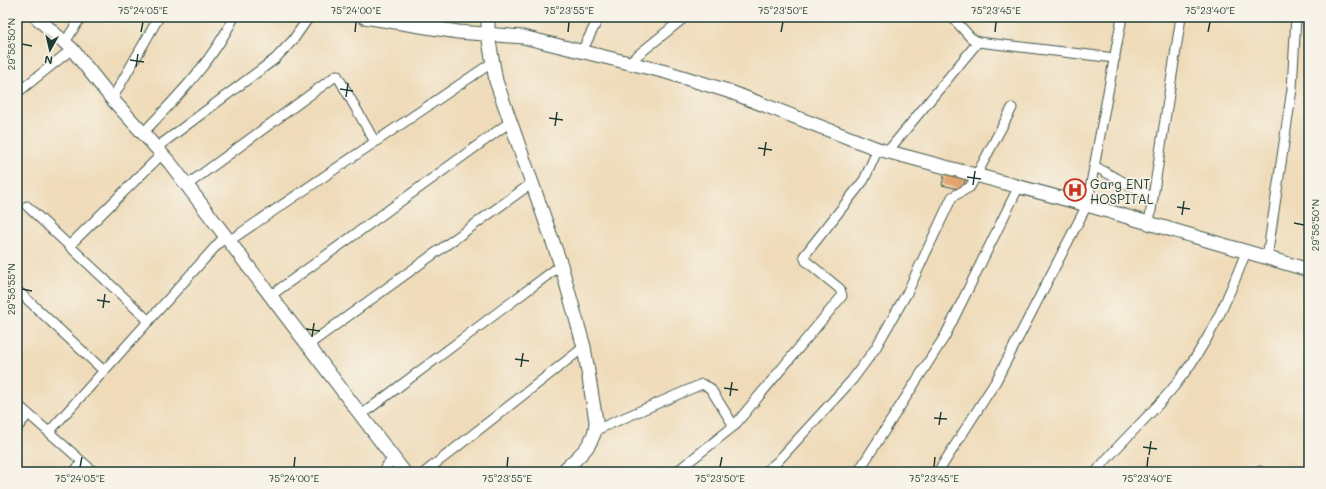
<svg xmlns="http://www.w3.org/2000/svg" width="1326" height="489" viewBox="0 0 1326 489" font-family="Mali,sans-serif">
	<rect width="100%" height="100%" fill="#f7f3e8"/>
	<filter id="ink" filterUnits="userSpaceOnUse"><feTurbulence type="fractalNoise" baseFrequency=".025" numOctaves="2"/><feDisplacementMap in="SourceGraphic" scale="8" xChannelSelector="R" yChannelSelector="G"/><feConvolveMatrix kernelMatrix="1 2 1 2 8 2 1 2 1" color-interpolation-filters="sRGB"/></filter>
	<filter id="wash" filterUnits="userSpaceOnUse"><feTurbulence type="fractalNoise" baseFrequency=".012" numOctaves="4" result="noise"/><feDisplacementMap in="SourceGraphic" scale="16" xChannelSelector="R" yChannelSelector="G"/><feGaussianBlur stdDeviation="0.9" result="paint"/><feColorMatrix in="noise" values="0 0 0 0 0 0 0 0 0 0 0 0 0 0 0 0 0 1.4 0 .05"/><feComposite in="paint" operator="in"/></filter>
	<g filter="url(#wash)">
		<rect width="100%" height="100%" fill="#efdbb9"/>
		<g id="blocks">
			<g fill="#e3a46f">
				<polygon points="945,171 966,176 963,190 942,185"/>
				<polygon points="1066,183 1084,187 1081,199 1064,195"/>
			</g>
		</g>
	</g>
	<g filter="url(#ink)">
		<use href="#blocks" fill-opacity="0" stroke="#3e5548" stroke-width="1"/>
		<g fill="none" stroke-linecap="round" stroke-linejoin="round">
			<g stroke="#3e5548" stroke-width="11">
				<g id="street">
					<polyline points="952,17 971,38 978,42 1115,58"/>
					<polyline points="65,42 81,17"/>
					<polyline points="582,51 599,17"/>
					<polyline points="628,63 685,17"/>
					<polyline points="17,93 72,49"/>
					<polyline points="112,99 159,17"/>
					<path d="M143,133C177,97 212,62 234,17"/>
					<polyline points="156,148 275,59 293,40 309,17"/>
					<polyline points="888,151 978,42"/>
					<polyline points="1094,166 1153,198"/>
					<polyline points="187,185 337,75 375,142"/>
					<polyline points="27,206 149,321"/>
					<polyline points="1149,223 1181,17"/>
					<polyline points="229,241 493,62"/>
					<polyline points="70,245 162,154"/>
					<polyline points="1267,258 1292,89 1296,17"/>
					<polyline points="17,290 104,371"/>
					<polyline points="270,296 510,122"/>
					<polyline points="308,345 532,183"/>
					<polyline points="17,404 94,472"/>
					<polyline points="361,415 561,265"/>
					<polyline points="17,428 28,414"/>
					<polyline points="596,430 702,384 710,388 734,426"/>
					<polyline points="49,432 225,236"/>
					<polyline points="74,472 82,462"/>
					<polyline points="382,472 393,458"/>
					<polyline points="425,472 584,347"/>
					<polyline points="676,472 734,426 842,296 840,289 806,261 804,256 864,180 878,149"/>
					<polyline points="765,472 777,462 852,380 875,349 907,293 952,197 970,187 1012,108"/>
					<polyline points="858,472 945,336 1019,186"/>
					<polyline points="938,472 996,381 1087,205 1122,17"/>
					<path d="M1096,472C1120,441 1152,415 1176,384C1209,343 1227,301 1246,252"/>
					<polyline points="1259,472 1260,471"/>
				</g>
			</g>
			<g stroke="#3e5548" stroke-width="15">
				<g id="secondary">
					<polyline points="36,17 72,49 112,99 170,163 404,472"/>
					<polyline points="364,17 458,32 523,37 666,72 728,91 878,149 1087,205 1309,270"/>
					<path d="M488,17V35L496,81L561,265L584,347L596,421C596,444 578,457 562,472"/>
				</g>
			</g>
			<use href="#street" stroke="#fff" stroke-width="9"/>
			<use href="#secondary" stroke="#fff" stroke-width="13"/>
		</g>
	</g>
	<path fill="none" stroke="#1f3d34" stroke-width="1.5" d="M141,32L143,22M355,32L356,22M568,32L569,22M781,32L783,22M995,32L996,22M1208,32L1210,22M22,44L32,46M130,60L144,62M136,67L138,54M340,89L353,91M346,97L348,83M549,118L563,120M555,126L557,112M758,148L772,150M764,156L766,142M967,177L981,179M973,185L975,171M1177,207L1190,209M1182,215L1184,201M1294,223L1304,225M22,289L32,291M97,300L110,302M103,308L105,294M306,329L320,331M312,337L314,323M515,359L529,361M521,367L523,353M724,388L738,390M730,396L732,382M934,418L947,419M939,425L941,412M1143,447L1157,449M1149,455L1151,441M80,467L82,457M294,467L295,457M507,467L508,457M720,467L722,457M934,467L935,457M1147,467L1148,457"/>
	<defs>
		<g id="hospital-ring" transform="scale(1.15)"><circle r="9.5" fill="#f7f3e8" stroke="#c8321e" stroke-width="1.5"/><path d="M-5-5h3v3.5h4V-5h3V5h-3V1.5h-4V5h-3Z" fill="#c8321e"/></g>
	</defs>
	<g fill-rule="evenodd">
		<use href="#hospital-ring" x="1075" y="190"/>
	</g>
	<g text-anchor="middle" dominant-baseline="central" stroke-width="3.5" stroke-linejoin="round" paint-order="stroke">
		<g font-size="13" fill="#1f3d34" stroke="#f7f3e8" text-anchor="start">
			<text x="1090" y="183">Garg ENT<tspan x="1090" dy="15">HOSPITAL</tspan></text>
		</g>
	</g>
	<rect width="1326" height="489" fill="none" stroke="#f7f3e8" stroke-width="44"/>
	<g transform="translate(50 50) rotate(188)" stroke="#f7f3e8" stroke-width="3" paint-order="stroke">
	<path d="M0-3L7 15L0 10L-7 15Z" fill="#1f3d34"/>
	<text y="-6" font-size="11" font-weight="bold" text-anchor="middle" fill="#1f3d34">N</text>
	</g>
	<rect x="22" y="22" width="1282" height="445" fill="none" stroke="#1f3d34" stroke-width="1.5"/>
	<g font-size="10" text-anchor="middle" fill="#1f3d34">
		<text x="143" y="14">75°24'05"E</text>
		<text x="356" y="14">75°24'00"E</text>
		<text x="569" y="14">75°23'55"E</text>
		<text x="783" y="14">75°23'50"E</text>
		<text x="996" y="14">75°23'45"E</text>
		<text x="1210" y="14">75°23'40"E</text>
		<text transform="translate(11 44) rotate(-90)" y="4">29°58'50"N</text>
		<text transform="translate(1315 225) rotate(-90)" y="4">29°58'50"N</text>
		<text transform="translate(11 289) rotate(-90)" y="4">29°58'55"N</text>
		<text x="80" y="482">75°24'05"E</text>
		<text x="294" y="482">75°24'00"E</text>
		<text x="507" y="482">75°23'55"E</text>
		<text x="720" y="482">75°23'50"E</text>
		<text x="934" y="482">75°23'45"E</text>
		<text x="1147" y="482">75°23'40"E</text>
	</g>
</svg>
